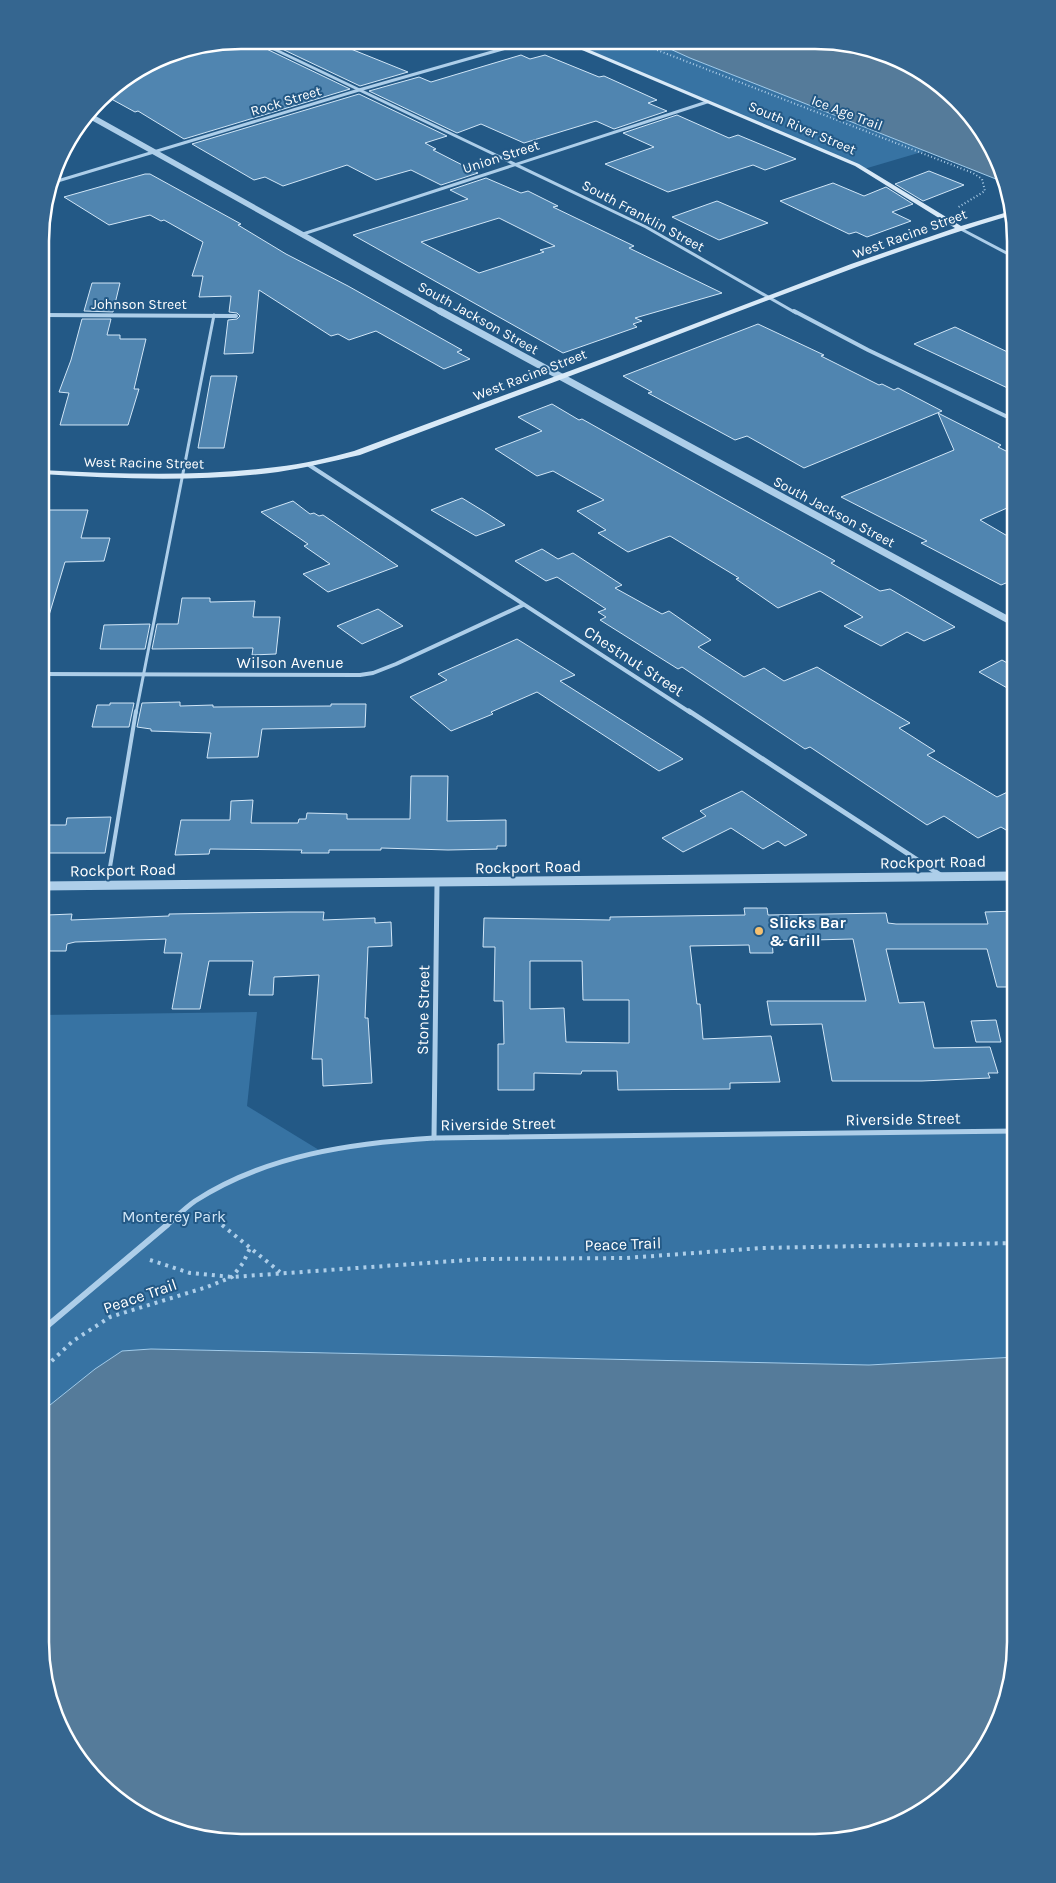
<svg xmlns="http://www.w3.org/2000/svg" width="1056" height="1883" viewBox="0 0 1056 1883" font-family="Karla,sans-serif">
	<rect width="100%" height="100%" fill="#235986"/>
	<g fill="#3773a3">
		<polygon points="567,42 657,43 690,58 925,151 864,169"/>
		<polygon points="257,1012 247,1106 319,1150 434,1138 1016,1131 1016,1357 869,1365 263,1351 151,1349 122,1351 95,1369 40,1413 41,1015"/>
	</g>
	<g fill="#557b9a" stroke="#a1cbea">
		<polygon points="657,43 854,44 904,61 948,90 982,129 1005,176 1006,183 690,58"/>
		<polygon points="151,1349 869,1365 1016,1357 1016,1656 1005,1707 975,1764 937,1802 880,1832 816,1843 214,1841 163,1828 118,1801 81,1764 51,1707 40,1643 40,1413 95,1369 122,1351"/>
	</g>
	<g fill="#5085b0" stroke="#d1e6f7" fill-rule="evenodd">
		<polygon points="240,40 252,40 254,43 350,89 184,139 138,111 135,112 104,95 108,90 162,57"/>
		<polygon points="263,40 331,41 408,72 360,86"/>
		<polygon points="521,55 530,59 545,55 599,77 604,76 657,100 648,103 667,111 614,129 596,121 524,143 481,124 457,133 369,91 419,77 431,82"/>
		<polygon points="359,94 447,136 425,143 436,149 433,150 478,173 441,185 411,170 376,180 347,165 283,186 265,177 254,180 192,144"/>
		<polygon points="677,115 729,138 738,135 796,159 765,170 753,165 668,192 605,164 654,147 623,133"/>
		<polygon points="929,171 964,185 923,201 895,184"/>
		<polygon points="145,174 150,174 241,224 238,225 286,254 348,286 462,350 457,352 470,359 444,369 376,331 349,340 338,334 331,336 259,290 253,353 224,354 228,320 237,319 240,316 237,313 229,312 231,296 199,297 203,276 192,276 203,242 164,220 161,221 150,215 109,225 64,197"/>
		<path d="M486,178L521,193L528,191L558,206L553,207L634,246L629,248L722,293L635,318L642,321L633,324L637,327L563,353L353,235L468,199L450,190ZM499,218L555,246L540,250L544,252L479,273L421,242Z"/>
		<polygon points="833,183 864,196 886,187 913,204 892,212 911,221 867,237 856,232 849,234 780,201"/>
		<polygon points="717,201 768,223 719,240 672,217"/>
		<polygon points="92,283 120,283 113,312 84,311"/>
		<polygon points="82,319 111,319 107,335 120,335 120,339 146,339 134,389 139,389 128,425 60,425 69,393 59,392 71,360"/>
		<polygon points="758,324 824,355 821,356 879,385 882,384 894,390 898,388 942,411 804,468 747,436 735,440 648,393 652,392 623,376"/>
		<polygon points="955,327 1016,356 1016,392 914,344"/>
		<polygon points="211,376 237,376 224,448 198,448"/>
		<polygon points="552,404 579,420 582,419 835,561 831,563 880,591 890,589 955,627 924,641 907,632 881,646 844,626 863,617 820,591 778,608 736,579 739,578 670,536 628,552 598,533 606,530 577,511 604,500 553,471 537,476 495,449 542,431 518,417"/>
		<polygon points="938,413 1001,445 998,447 1016,456 1016,504 980,520 1016,541 1016,579 1001,585 921,543 927,541 841,497 954,450"/>
		<polygon points="462,498 485,512 505,525 476,536 431,510"/>
		<polygon points="293,501 310,514 314,513 319,516 323,515 398,566 328,592 303,574 330,564 304,546 308,544 261,512"/>
		<polygon points="41,510 88,510 81,538 110,538 104,561 65,562 47,622 41,622"/>
		<polygon points="542,549 558,559 573,553 622,585 615,588 662,614 669,611 711,640 698,647 744,677 764,668 784,681 817,667 910,723 899,728 935,751 927,755 997,797 1016,788 1016,836 1001,827 978,838 944,816 927,825 810,747 805,749 682,667 678,669 600,620 606,617 598,612 606,609 557,577 546,581 515,561"/>
		<polygon points="182,598 210,598 210,602 255,601 253,617 280,617 276,654 252,655 253,648 152,649 157,624 178,624"/>
		<polygon points="378,609 403,626 362,644 337,626"/>
		<polygon points="150,624 145,649 100,649 104,625"/>
		<polygon points="517,639 575,675 560,681 683,759 659,771 537,692 491,712 493,714 451,731 410,697 447,680 438,674"/>
		<polygon points="1002,660 1016,668 1016,693 979,672"/>
		<polygon points="180,702 180,706 213,705 213,707 331,706 331,704 366,704 365,727 262,729 258,757 207,758 211,733 151,731 151,729 137,727 142,703"/>
		<polygon points="110,703 134,703 129,727 92,727 97,705 110,705"/>
		<polygon points="411,776 448,776 447,821 506,820 506,846 497,846 497,849 448,850 381,848 381,850 329,850 329,853 301,853 302,850 210,849 209,854 175,855 181,820 230,820 231,801 253,800 251,823 298,823 299,819 306,819 307,813 347,814 347,819 410,819"/>
		<polygon points="742,791 807,835 785,846 778,841 763,849 731,828 683,852 662,838 706,816 700,811"/>
		<polygon points="111,817 105,853 41,853 41,825 66,825 67,818"/>
		<path d="M744,908H767L768,915L886,913L888,923L896,924H988L985,912L1016,911V987H997L987,949H886L899,1003L924,1002L934,1048L990,1047L998,1073H988L990,1078L922,1081H832L822,1024L771,1025L767,1001H866L853,939L772,941L773,953H750L749,945L690,946L697,1004H700L703,1039L771,1036L780,1082L730,1083V1089L618,1090L617,1071H582L581,1074L534,1073V1090H498V1044H504L503,1001H494L495,947H483L484,918L610,920V917L745,915ZM530,961H582L583,1000H629V1043L566,1042L564,1008L530,1009Z"/>
		<polygon points="290,912 324,912 323,920 375,918 375,923 391,922 392,946 368,947 365,1018 368,1018 372,1083 323,1086 322,1059 312,1059 319,975 274,977 273,995 249,995 253,961 209,961 200,1009 172,1009 182,953 164,953 166,939 75,942 67,944 66,951 41,951 41,921 46,920 47,915 72,914 71,920 169,916 169,914"/>
		<polygon points="996,1020 1001,1042 976,1042 971,1021"/>
	</g>
	<g fill="none" stroke-linecap="round" stroke-linejoin="round">
		<polyline stroke="#adcee9" stroke-width="2" stroke-dasharray="1 2.5" stroke-linecap="butt" points="645,43 657,50 973,173 982,179 985,191 957,208"/>
		<polyline stroke="#adcee9" stroke-width="3" stroke-dasharray="2.5 4" stroke-linecap="butt" points="208,1213 224,1226"/>
		<g stroke="#adcee9" stroke-width="4" stroke-dasharray="3 5" stroke-linecap="butt">
			<polyline points="222,1225 280,1272"/>
			<polyline points="150,1260 190,1273 232,1277 482,1259 626,1258 762,1248 1016,1243"/>
			<polyline points="40,1372 73,1341 110,1317 207,1287 232,1277 243,1263 250,1248"/>
		</g>
		<polyline stroke="#adcee9" stroke-width="3" points="136,713 214,315"/>
		<polyline stroke="#adcee9" stroke-width="4" points="107,885 136,711"/>
		<g stroke="#adcee9" stroke-width="3">
			<polyline points="255,40 646,227 796,313"/>
			<polyline points="51,183 359,90 527,42"/>
			<polyline points="959,228 1016,258"/>
			<polyline points="303,234 707,102"/>
			<polyline points="42,294 45,303 43,313"/>
		</g>
		<g stroke="#adcee9" stroke-width="4">
			<polyline points="794,311 868,350 1016,421"/>
			<polyline points="42,315 236,316"/>
			<polyline points="42,320 44,311"/>
			<polyline points="309,465 691,713"/>
			<polyline points="41,674 360,675 373,673 396,664 523,605"/>
		</g>
		<g stroke="#adcee9" stroke-width="5">
			<polyline points="689,711 942,876"/>
			<polyline points="434,1138 437,883"/>
			<path d="M166,1226C175,1218 185,1208 195,1201C266,1155 352,1143 434,1138L1016,1131"/>
		</g>
		<polyline stroke="#adcee9" stroke-width="6" points="40,1332 167,1225"/>
		<polyline stroke="#adcee9" stroke-width="5.5" points="88,115 443,313"/>
		<polyline stroke="#adcee9" stroke-width="7" points="440,311 1016,624"/>
		<polyline stroke="#adcee9" stroke-width="9" points="41,886 1016,876"/>
		<path fill="#d8e9f7" fill-rule="evenodd" d="M563,42H571L859,164L961,226L1011,211L1012,215C901,248 793,291 685,332C577,374 468,414 360,455C333,461 305,468 278,472C199,482 120,479 41,474V470C120,474 198,477 276,467C303,464 329,458 354,451L610,356L851,264L955,228L855,166Z"/>
	</g>
	<circle fill="#f4c070" stroke="#235986" stroke-width="2" cx="759" cy="931" r="5"/>
	<g text-anchor="middle" dominant-baseline="central" stroke-width="4" stroke-linejoin="round" paint-order="stroke">
		<g font-size="14" fill="#fff" stroke="#235986">
			<text transform="translate(286 101) rotate(-17)">Rock Street</text>
			<text transform="translate(847 113) rotate(21)">Ice Age Trail</text>
			<text transform="translate(802 128) rotate(23)">South River Street</text>
			<text transform="translate(501 157) rotate(-18)">Union Street</text>
			<text transform="translate(643 216) rotate(28)">South Franklin Street</text>
			<text transform="translate(910 234) rotate(-20)">West Racine Street</text>
			<text x="139" y="304">Johnson Street</text>
			<text transform="translate(478 318) rotate(29)">South Jackson Street</text>
			<text transform="translate(530 375) rotate(-21)">West Racine Street</text>
			<text transform="translate(144 463) rotate(1)">West Racine Street</text>
			<text transform="translate(834 512) rotate(28)">South Jackson Street</text>
		</g>
		<g font-size="16" fill="#fff" stroke="#235986">
			<text transform="translate(634 661) rotate(33)">Chestnut Street</text>
			<text x="290" y="662">Wilson Avenue</text>
			<text transform="translate(933 862) rotate(-1)">Rockport Road</text>
			<text transform="translate(528 867) rotate(-1)">Rockport Road</text>
			<text transform="translate(123 870) rotate(-1)">Rockport Road</text>
			<text transform="translate(423 1010) rotate(-89)">Stone Street</text>
			<text transform="translate(903 1119) rotate(-1)">Riverside Street</text>
			<text transform="translate(498 1124) rotate(-1)">Riverside Street</text>
			<text transform="translate(623 1244) rotate(-2)">Peace Trail</text>
			<text transform="translate(140 1296) rotate(-19)">Peace Trail</text>
		</g>
		<g font-size="16" font-weight="bold" fill="#fff" stroke="#235986" text-anchor="start">
			<text x="769" y="922">Slicks Bar<tspan x="769" dy="18">&amp; Grill</tspan></text>
		</g>
		<g font-size="16" fill="#d1e6f7" stroke="#235986">
			<text x="174" y="1216">Monterey Park</text>
		</g>
	</g>
	<path d="M0 0H1056V1883H0ZM241 49H815A192 192 0 0 1 1007 241V1642A192 192 0 0 1 815 1834H241A192 192 0 0 1 49 1642V241A192 192 0 0 1 241 49Z" fill="#356690" fill-rule="evenodd"/>
	<path fill="none" stroke="#fff" stroke-width="2.5" d="M241 49H815A192 192 0 0 1 1007 241V1642A192 192 0 0 1 815 1834H241A192 192 0 0 1 49 1642V241A192 192 0 0 1 241 49Z"/>
</svg>
